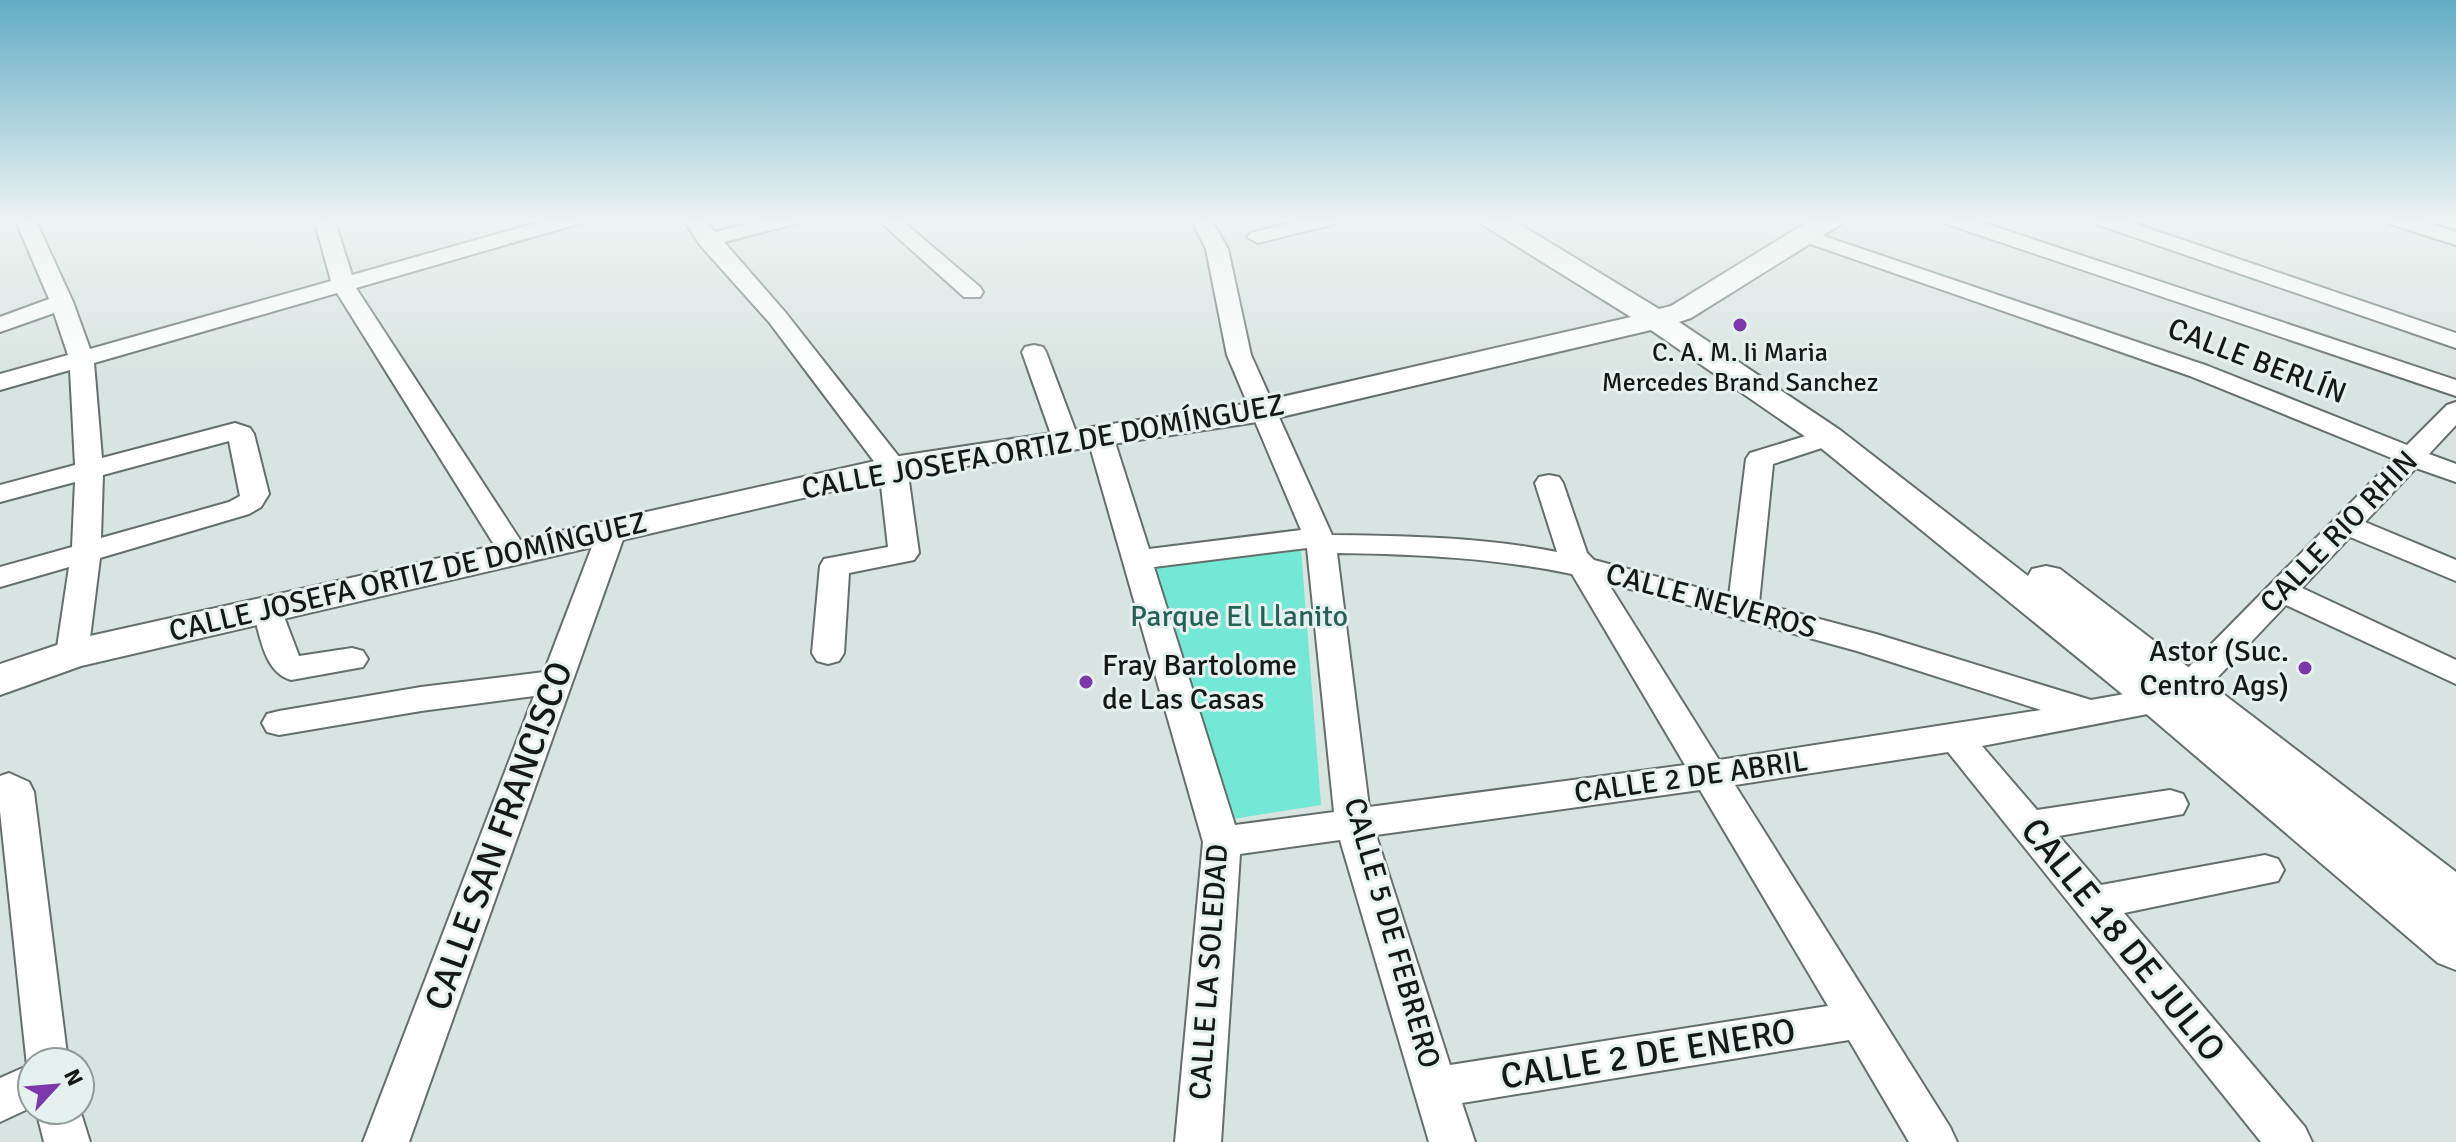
<svg xmlns="http://www.w3.org/2000/svg" width="2456" height="1142" viewBox="0 0 2456 1142" font-family="Signika,sans-serif">
	<rect width="100%" height="100%" fill="#d8e4e1"/>
	<polygon fill="#73e8d4" points="1300,537 1321,805 1233,819 1151,558"/>
	<g fill="none" stroke-linecap="round" stroke-linejoin="round">
		<g stroke="#646f6c" stroke-width="4">
			<g id="minor">
				<path d="M15,219H35L73,302L90,349L331,281L314,219H334L352,275L550,219H584L581,223L356,288L528,552L523,559L513,561L503,559L337,293L94,363L102,458L235,423L250,428L254,434L269,494L261,507L249,514L100,558L88,654L83,662L72,665L61,662L56,654L69,567L0,587V567L72,547L75,482L0,502V485L75,465L70,370L0,390V374L68,355L54,313L0,332V317L49,299ZM229,441L240,496L229,502L101,538L103,475Z"/>
				<polygon points="683,219 704,219 715,232 766,219 802,219 799,223 724,242 785,312 907,467 919,553 914,560 849,573 844,653 839,661 828,664 817,661 812,653 820,566 824,559 888,547 879,468 769,322 700,245"/>
				<polygon points="877,219 900,219 980,287 983,292 980,297 964,297"/>
				<path d="M1191,219H1211L1228,249L1251,355L1332,535C1408,536 1482,537 1557,552L1535,483L1539,477L1549,475L1559,477L1563,483L1587,553L1594,560L1729,596L1746,459L1750,453L1828,429L1837,431L1841,437L1837,443L1773,464L1759,603L1876,634L2091,700L2158,688L2170,692L2175,700L2170,708L2158,712L1982,746L2037,810L2170,790L2183,794L2188,804L2183,814L2059,836L2101,885L2265,855L2278,859L2284,870L2278,881L2124,913L2305,1127L2312,1142H2261L1948,752L1735,785L1950,1127L1957,1142H1909L1849,1040L1462,1103L1475,1142H1429L1340,840L1240,854L1221,1142H1175L1203,842L1087,436L1091,430H1109L1113,436L1149,549L1301,530L1227,355L1206,249ZM1307,548L1334,812L1235,825L1154,567ZM1337,553C1417,554 1494,558 1572,574L1685,765L1369,807ZM1608,583L1857,651L2041,710L1719,760ZM1700,790L1828,1006L1450,1065L1376,835Z"/>
				<polygon points="1305,219 1341,219 1338,223 1258,243 1247,237 1251,233"/>
				<polygon points="1941,219 1972,219 2456,380 2456,396 1944,223"/>
				<polygon points="2090,219 2121,219 2456,333 2456,348 2093,223"/>
				<polygon points="2384,219 2416,219 2456,232 2456,245 2387,223"/>
				<polygon points="1806,230 2208,366 2407,445 2447,405 2456,402 2456,425 2429,454 2456,464 2456,482 2416,468 2365,522 2456,560 2456,581 2350,537 2302,588 2456,660 2456,684 2286,605 2200,696 2188,700 2176,696 2171,688 2176,680 2394,459 2190,376 1799,240 1795,236 1799,232"/>
				<polygon points="1034,345 1043,347 1046,352 1079,440 1075,446 1057,446 1053,440 1022,352 1025,347"/>
				<polygon points="612,522 622,525 626,531 409,1142 363,1142 534,696 421,711 279,735 267,732 262,723 267,714 279,711 421,687 544,672 598,531 602,525"/>
				<path d="M267,598L278,601L299,656L352,648L363,651L368,659L363,667L291,680C263,672 260,633 252,608L256,601Z"/>
				<polygon points="9,773 29,782 34,792 68,1062 32,1062 32,1107 0,1122 0,1078 27,1066 0,811 0,776"/>
				<polygon points="36,1110 80,1110 90,1142 44,1142"/>
			</g>
		</g>
		<g stroke="#646f6c" stroke-width="4">
			<polygon id="major" points="1479,219 1511,219 1659,309 1671,306 1812,219 1844,219 1840,225 1691,318 1679,322 1840,430 2028,576 2032,569 2046,566 2060,569 2456,872 2456,970 2438,963 2143,711 1816,444 1651,330 1264,421 893,477 81,666 0,695 0,664 72,640 893,457 1264,401 1631,317 1483,225"/>
		</g>
		<use href="#minor" fill="#fff" fill-rule="evenodd"/>
		<use href="#major" fill="#fff" fill-rule="evenodd"/>
	</g>
	<linearGradient id="sky" x2="0" y2="1"><stop stop-color="#62acc5"/><stop offset="0.58" stop-color="#edf3f2"/><stop offset="1" stop-color="#edf3f2" stop-opacity="0"/></linearGradient>
	<rect width="2456" height="379" fill="url(#sky)"/>
	<g fill="#7c37ab" stroke="#e5f1ee" stroke-width="3">
		<circle cx="1740" cy="325" r="8"/>
		<circle cx="2305" cy="668" r="8"/>
		<circle cx="1086" cy="682" r="8"/>
	</g>
	<g text-anchor="middle" dominant-baseline="central" stroke-width="6" stroke-linejoin="round" paint-order="stroke">
		<g font-size="26" fill="#141817" stroke="#e5f1ee">
			<text x="1740" y="353">C. A. M. Ii Maria<tspan x="1740" dy="30">Mercedes Brand Sanchez</tspan></text>
		</g>
		<g font-size="30" fill="#141817" stroke="#e5f1ee">
			<text transform="translate(2257 361) rotate(21)">CALLE BERLÍN</text>
			<text transform="translate(1043 447) rotate(-10)">CALLE JOSEFA ORTIZ DE DOMÍNGUEZ</text>
			<text transform="translate(2339 532) rotate(-46)">CALLE RIO RHIN</text>
			<text transform="translate(408 577) rotate(-13)">CALLE JOSEFA ORTIZ DE DOMÍNGUEZ</text>
			<text transform="translate(1711 601) rotate(15)">CALLE NEVEROS</text>
			<text transform="translate(1691 777) rotate(-8)">CALLE 2 DE ABRIL</text>
			<text transform="translate(1392 933) rotate(74)">CALLE 5 DE FEBRERO</text>
			<text transform="translate(1209 972) rotate(-86)">CALLE LA SOLEDAD</text>
		</g>
		<g font-size="30" fill="#286057" stroke="#e5f1ee">
			<text x="1239" y="616">Parque El Llanito</text>
		</g>
		<g font-size="30" fill="#141817" stroke="#e5f1ee" text-anchor="end">
			<text x="2289" y="651">Astor (Suc.<tspan x="2289" dy="34">Centro Ags)</tspan></text>
			<text x="1102" y="665" text-anchor="start">Fray Bartolome<tspan x="1102" dy="34">de Las Casas</tspan></text>
		</g>
		<g font-size="36" fill="#141817" stroke="#e5f1ee">
			<text transform="translate(499 836) rotate(-70)">CALLE SAN FRANCISCO</text>
			<text transform="translate(2123 940) rotate(51)">CALLE 18 DE JULIO</text>
			<text transform="translate(1648 1054) rotate(-9)">CALLE 2 DE ENERO</text>
		</g>
	</g>
	<g transform="translate(56 1086) rotate(64)"><circle r="38" fill="#e5f1ee" stroke="#919a98" stroke-width="2"/>
	<path d="M0-6L14 30L0 20L-14 30Z" fill="#7c37ab"/>
	<text y="-12" font-size="22" font-weight="bold" text-anchor="middle" fill="#141817">N</text>
	</g>
</svg>
